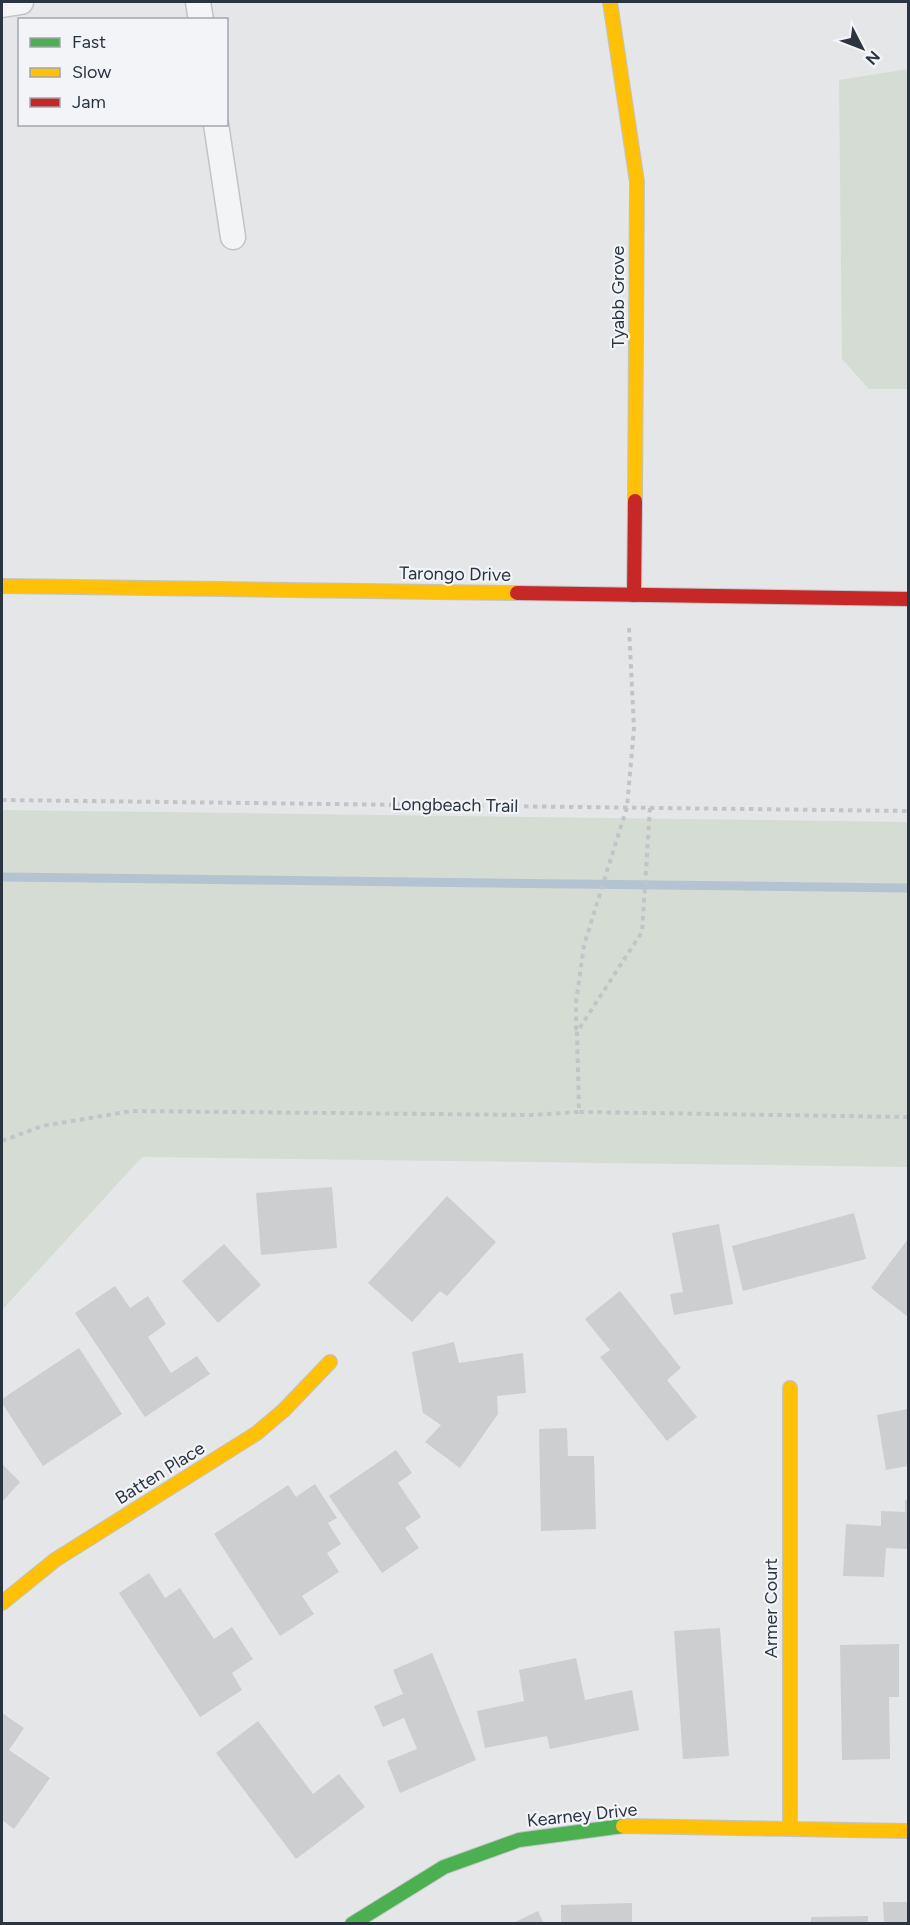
<svg xmlns="http://www.w3.org/2000/svg" width="910" height="1925" viewBox="0 0 910 1925" font-family="Figtree,sans-serif">
	<rect width="100%" height="100%" fill="#e4e6e8"/>
	<g fill="#d5dcd4">
		<polygon points="908,69 908,389 869,389 842,359 839,80"/>
		<polygon points="2,810 908,822 908,1167 142,1157 2,1310"/>
	</g>
	<g fill="none" stroke-linecap="round" stroke-linejoin="round">
		<polyline stroke="#b4c3d2" stroke-width="9" points="2,877 908,888"/>
	</g>
	<g fill="#ccced0">
		<polygon points="332,1187 337,1248 261,1255 256,1193"/>
		<polygon points="447,1196 496,1242 447,1296 440,1291 412,1322 368,1283"/>
		<polygon points="854,1213 866,1259 743,1291 732,1246"/>
		<polygon points="719,1224 733,1304 674,1315 670,1294 683,1292 672,1233"/>
		<polygon points="908,1239 908,1317 871,1288"/>
		<polygon points="224,1244 261,1285 218,1323 182,1281"/>
		<polygon points="115,1286 130,1308 148,1296 166,1324 148,1337 171,1373 197,1356 210,1374 145,1417 75,1313"/>
		<polygon points="620,1291 681,1368 667,1380 697,1417 667,1441 600,1357 610,1350 585,1319"/>
		<polygon points="454,1342 459,1363 523,1353 526,1393 497,1396 498,1414 460,1468 425,1442 441,1425 423,1413 412,1352"/>
		<polygon points="79,1348 122,1414 43,1466 2,1403 2,1399"/>
		<polygon points="908,1409 908,1466 886,1470 877,1415"/>
		<polygon points="567,1428 568,1456 594,1456 596,1529 541,1531 539,1429"/>
		<polygon points="396,1450 412,1473 398,1483 421,1517 405,1528 419,1548 382,1573 329,1496"/>
		<polygon points="2,1464 20,1482 2,1502"/>
		<polygon points="315,1484 337,1518 328,1523 341,1544 327,1553 339,1572 302,1596 314,1614 280,1636 214,1534 288,1485 296,1497"/>
		<polygon points="905,1500 908,1500 908,1549 886,1548 884,1577 843,1576 846,1524 881,1526 881,1511 905,1512"/>
		<polygon points="149,1573 165,1598 180,1588 214,1639 232,1627 253,1659 232,1673 242,1690 200,1717 119,1593"/>
		<polygon points="720,1628 729,1756 683,1759 674,1631"/>
		<polygon points="899,1644 899,1697 889,1697 890,1759 842,1760 840,1645"/>
		<polygon points="432,1653 476,1760 400,1793 387,1761 417,1749 404,1718 383,1727 374,1706 403,1694 393,1670"/>
		<polygon points="576,1658 585,1700 632,1690 639,1730 550,1749 547,1736 485,1748 477,1711 524,1701 519,1670"/>
		<polygon points="2,1713 24,1728 9,1750 50,1778 14,1829 2,1820"/>
		<polygon points="258,1721 313,1794 339,1774 365,1807 296,1859 216,1753"/>
		<polygon points="883,1902 908,1902 908,1924 884,1924"/>
		<polygon points="632,1903 632,1924 561,1924 561,1905"/>
		<polygon points="538,1911 544,1924 511,1924"/>
		<polygon points="868,1916 868,1924 811,1924 811,1917"/>
	</g>
	<g fill="none" stroke-linecap="round" stroke-linejoin="round">
		<g stroke="#c2c4c6" stroke-width="27">
			<g id="street">
				<polyline points="198,2 201,20"/>
				<polyline points="2,5 21,2"/>
				<polyline points="216,124 233,237"/>
			</g>
		</g>
		<g stroke="#c2c4c6" stroke-width="16">
			<polyline id="fast" points="352,1924 444,1867 519,1840 623,1826"/>
		</g>
		<g stroke="#c2c4c6" stroke-width="16">
			<g id="slow">
				<polyline points="610,2 637,182 635,501"/>
				<polyline points="2,586 517,593"/>
				<polyline points="790,1388 790,1828"/>
				<polyline points="2,1603 55,1560 257,1433 284,1410 330,1362"/>
				<polyline points="623,1826 908,1831"/>
			</g>
		</g>
		<g stroke="#c2c4c6" stroke-width="16">
			<g id="jam">
				<polyline points="517,593 908,599"/>
				<polyline points="634,595 635,501"/>
			</g>
		</g>
		<g stroke="#c2c4c7" stroke-width="4" stroke-dasharray="4.5 4.5" stroke-linecap="butt">
			<polyline points="2,800 908,811"/>
			<polyline points="650,808 642,932 577,1032 579,1112 908,1117"/>
			<polyline points="576,1030 576,1003 584,945 627,807 634,728 629,628"/>
			<polyline points="2,1141 42,1126 132,1111 531,1115 579,1112"/>
		</g>
		<use href="#street" stroke="#f3f4f5" stroke-width="24"/>
		<use href="#fast" stroke="#4caf50" stroke-width="14"/>
		<use href="#slow" stroke="#ffc107" stroke-width="14"/>
		<use href="#jam" stroke="#c62828" stroke-width="14"/>
	</g>
	<g text-anchor="middle" dominant-baseline="central" stroke-width="4.5" stroke-linejoin="round" paint-order="stroke">
		<g font-size="18" fill="#2b3441" stroke="#f2f4f7">
			<text transform="translate(618 297) rotate(-90)">Tyabb Grove</text>
			<text transform="translate(455 574) rotate(1)">Tarongo Drive</text>
			<text transform="translate(455 805) rotate(1)">Longbeach Trail</text>
			<text transform="translate(160 1473) rotate(-32)">Batten Place</text>
			<text transform="translate(771 1608) rotate(-90)">Armer Court</text>
			<text transform="translate(582 1815) rotate(-6)">Kearney Drive</text>
		</g>
	</g>
	<rect width="910" height="1925" fill="none" stroke="#2b3441" stroke-width="6"/>
	<rect x="18" y="18" width="210" height="108" fill="#f2f4f7" stroke="#a2a7ae" stroke-width="1.5"/>
	<rect x="30" y="38" width="30" height="9" fill="#4caf50" stroke="#a2a7ae" stroke-width="1.5"/>
	<text x="72" y="48" font-size="18" fill="#2b3441">Fast</text>
	<rect x="30" y="68" width="30" height="9" fill="#ffc107" stroke="#a2a7ae" stroke-width="1.5"/>
	<text x="72" y="78" font-size="18" fill="#2b3441">Slow</text>
	<rect x="30" y="98" width="30" height="9" fill="#c62828" stroke="#a2a7ae" stroke-width="1.5"/>
	<text x="72" y="108" font-size="18" fill="#2b3441">Jam</text>
	<g transform="translate(862 48) rotate(132)" stroke="#f2f4f7" stroke-width="4.5" paint-order="stroke">
	<path d="M0-4.5L10 22L0 15L-10 22Z" fill="#2b3441"/>
	<text y="-9" font-size="16" font-weight="bold" text-anchor="middle" fill="#2b3441">N</text>
	</g>
</svg>
